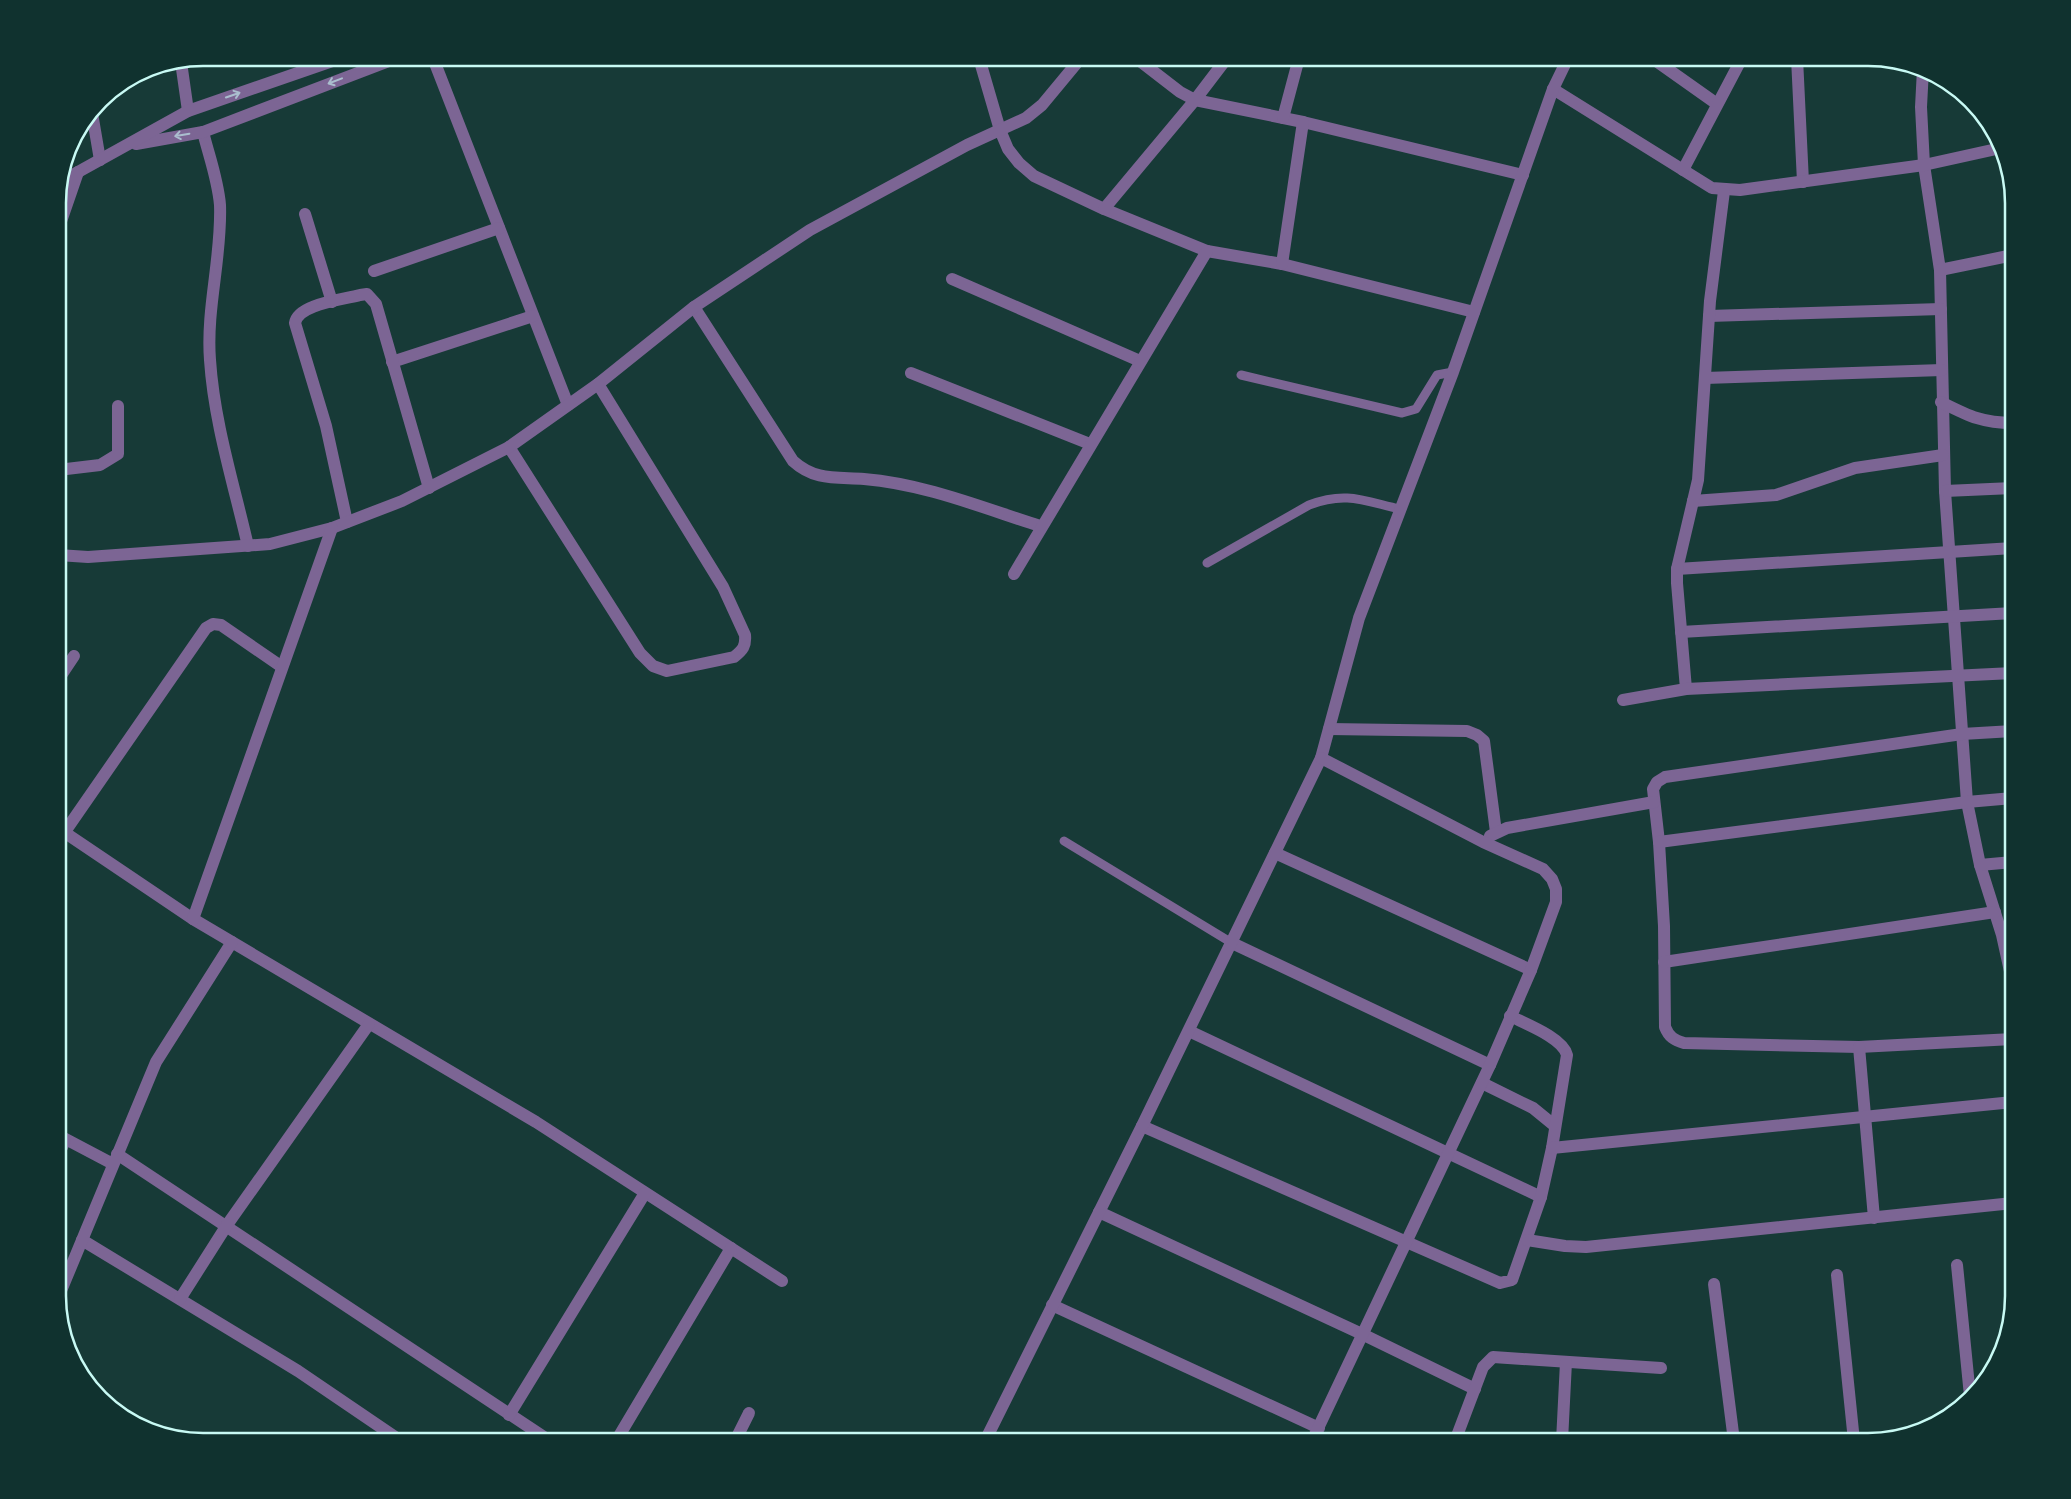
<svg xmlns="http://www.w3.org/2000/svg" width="2071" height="1499" viewBox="0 0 2071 1499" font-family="Barlow,sans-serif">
	<rect width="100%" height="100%" fill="#173a37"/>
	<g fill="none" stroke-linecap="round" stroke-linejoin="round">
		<g stroke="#7c6594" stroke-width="9">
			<polyline points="1241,375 1402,413 1416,409 1437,375 1453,372"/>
			<path d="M1207,563L1309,505C1346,491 1364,501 1400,509"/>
			<polyline points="1064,841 1232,943"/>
		</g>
		<g stroke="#7c6594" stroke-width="12">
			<polyline points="433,58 568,405"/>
			<polyline points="979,58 1000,130 1008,149 1019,163 1034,176 1104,209 1207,251 1282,264 1474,312"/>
			<polyline points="1136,58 1180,92 1195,100 1303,122 1523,175"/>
			<polyline points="1652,58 1717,104"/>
			<polyline points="1797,58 1803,182"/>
			<polyline points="181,62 188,111"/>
			<polyline points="1923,69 1921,107 1924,165 1940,270 1945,491 1967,802 1980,865 2002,935 2013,985"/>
			<polyline points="1553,89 1712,188 1740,190 1924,165 2001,148"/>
			<polyline points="92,113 100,160"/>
			<polyline points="1283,118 1299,58"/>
			<path d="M203,132C209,156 218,180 220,205C222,257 206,308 210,360C214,422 234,485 248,546"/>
			<polyline points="136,144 203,132 397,58"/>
			<polyline points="1683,170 1742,58"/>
			<polyline points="60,182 188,111 341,58"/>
			<polyline points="1104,209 1195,100 1227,58"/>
			<polyline points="305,214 332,302"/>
			<polyline points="58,230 78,172"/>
			<polyline points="1282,264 1303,122"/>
			<polyline points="1940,270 2013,255"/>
			<polyline points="374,271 499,228"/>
			<polyline points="952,279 1140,361"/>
			<path d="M694,307L793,461C815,481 836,477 864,479C925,484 983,508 1040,526"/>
			<polyline points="1709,316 1941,309"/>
			<polyline points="392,362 533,316"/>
			<polyline points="911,373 1090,444"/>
			<polyline points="1705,378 1942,370"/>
			<path d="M1941,402C1969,416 1982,423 2013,423"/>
			<path d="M509,447L640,653L653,666L667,671L734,657C743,650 746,646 745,635L723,587L598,384"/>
			<polyline points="58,470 100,465 118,454 118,406"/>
			<polyline points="1945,491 2013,488"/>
			<polyline points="1693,501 1776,495 1855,468 1943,455"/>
			<path d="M347,522L326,426L295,323C298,304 342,300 360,295L367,294L376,304L429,488"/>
			<polyline points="58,555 88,557 270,544 332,528 402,501 509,447 598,384 694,307 810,230 967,145 1026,118 1042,105 1081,58"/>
			<polyline points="1677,569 2013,548"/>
			<polyline points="1014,574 1207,251"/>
			<polyline points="1681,632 2013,613"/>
			<polyline points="58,680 74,656"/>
			<polyline points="1686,689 1677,583 1677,569 1698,480 1710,301 1724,191"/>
			<polyline points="1623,700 1686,689 2013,673"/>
			<polyline points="1329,729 1467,731 1477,735 1484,741 1496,832"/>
			<path d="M2013,731L1962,734L1665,777L1657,782L1653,789L1659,842L1664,926L1665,1027C1669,1037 1674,1040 1684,1043L1859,1047L2013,1039"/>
			<polyline points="58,828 193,919 536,1122 782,1281"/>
			<polyline points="64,833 206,628 213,624 221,625 282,667"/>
			<polyline points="1490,836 1507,828 1654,802"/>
			<polyline points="1659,842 1967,802 2013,798"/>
			<polyline points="1275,853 1531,970"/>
			<polyline points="1980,865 2013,862"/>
			<polyline points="193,919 332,528"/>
			<polyline points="1232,943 1490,1065"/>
			<polyline points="1664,962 1995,912"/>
			<polyline points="1189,1031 1541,1197"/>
			<polyline points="1859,1047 1874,1218"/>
			<polyline points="1482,1083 1533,1108 1555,1126"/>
			<path d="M1142,1126L1500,1283L1512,1280L1541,1197L1552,1148L1567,1055C1563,1038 1526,1024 1510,1016"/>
			<polyline points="58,1135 113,1164"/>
			<polyline points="1552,1148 2013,1102"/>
			<polyline points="117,1154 550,1441"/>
			<polyline points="58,1156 65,1140"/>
			<polyline points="1099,1212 1364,1335 1475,1389"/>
			<polyline points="82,1240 298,1371 401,1441"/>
			<polyline points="1527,1240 1565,1246 1586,1247 2013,1203"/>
			<polyline points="1957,1265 1970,1396"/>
			<polyline points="1837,1275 1854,1441"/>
			<polyline points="1714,1284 1734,1441"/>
			<polyline points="58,1298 156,1062 232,942"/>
			<polyline points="180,1299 227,1225 369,1024"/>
			<polyline points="1052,1305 1319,1428"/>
			<polyline points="509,1415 645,1193"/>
			<polyline points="616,1441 731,1248"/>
			<polyline points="735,1441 749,1413"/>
			<polyline points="985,1441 1142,1126 1321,758 1359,618 1453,372 1553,89 1568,58"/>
			<polyline points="1312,1441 1490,1065 1531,970 1556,902 1556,889 1552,879 1543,869 1483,842 1321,758"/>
			<polyline points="1455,1441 1483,1367 1493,1357 1661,1368"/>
			<polyline points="1562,1441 1566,1362"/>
		</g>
	</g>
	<defs><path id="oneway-shaft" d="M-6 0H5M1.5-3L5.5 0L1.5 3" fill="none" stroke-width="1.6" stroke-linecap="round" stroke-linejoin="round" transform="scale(1.25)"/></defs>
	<g stroke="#aabece">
		<use href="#oneway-shaft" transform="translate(335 81) rotate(159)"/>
		<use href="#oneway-shaft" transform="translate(233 95) rotate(-19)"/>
		<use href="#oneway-shaft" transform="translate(182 135) rotate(170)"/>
	</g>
	<path d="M0 0H2071V1499H0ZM203 66H1868A137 137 0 0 1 2005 203V1296A137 137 0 0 1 1868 1433H203A137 137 0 0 1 66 1296V203A137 137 0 0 1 203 66Z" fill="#10322f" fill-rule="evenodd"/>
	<path fill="none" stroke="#c8faf4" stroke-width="2.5" d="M203 66H1868A137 137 0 0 1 2005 203V1296A137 137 0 0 1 1868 1433H203A137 137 0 0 1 66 1296V203A137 137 0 0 1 203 66Z"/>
</svg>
